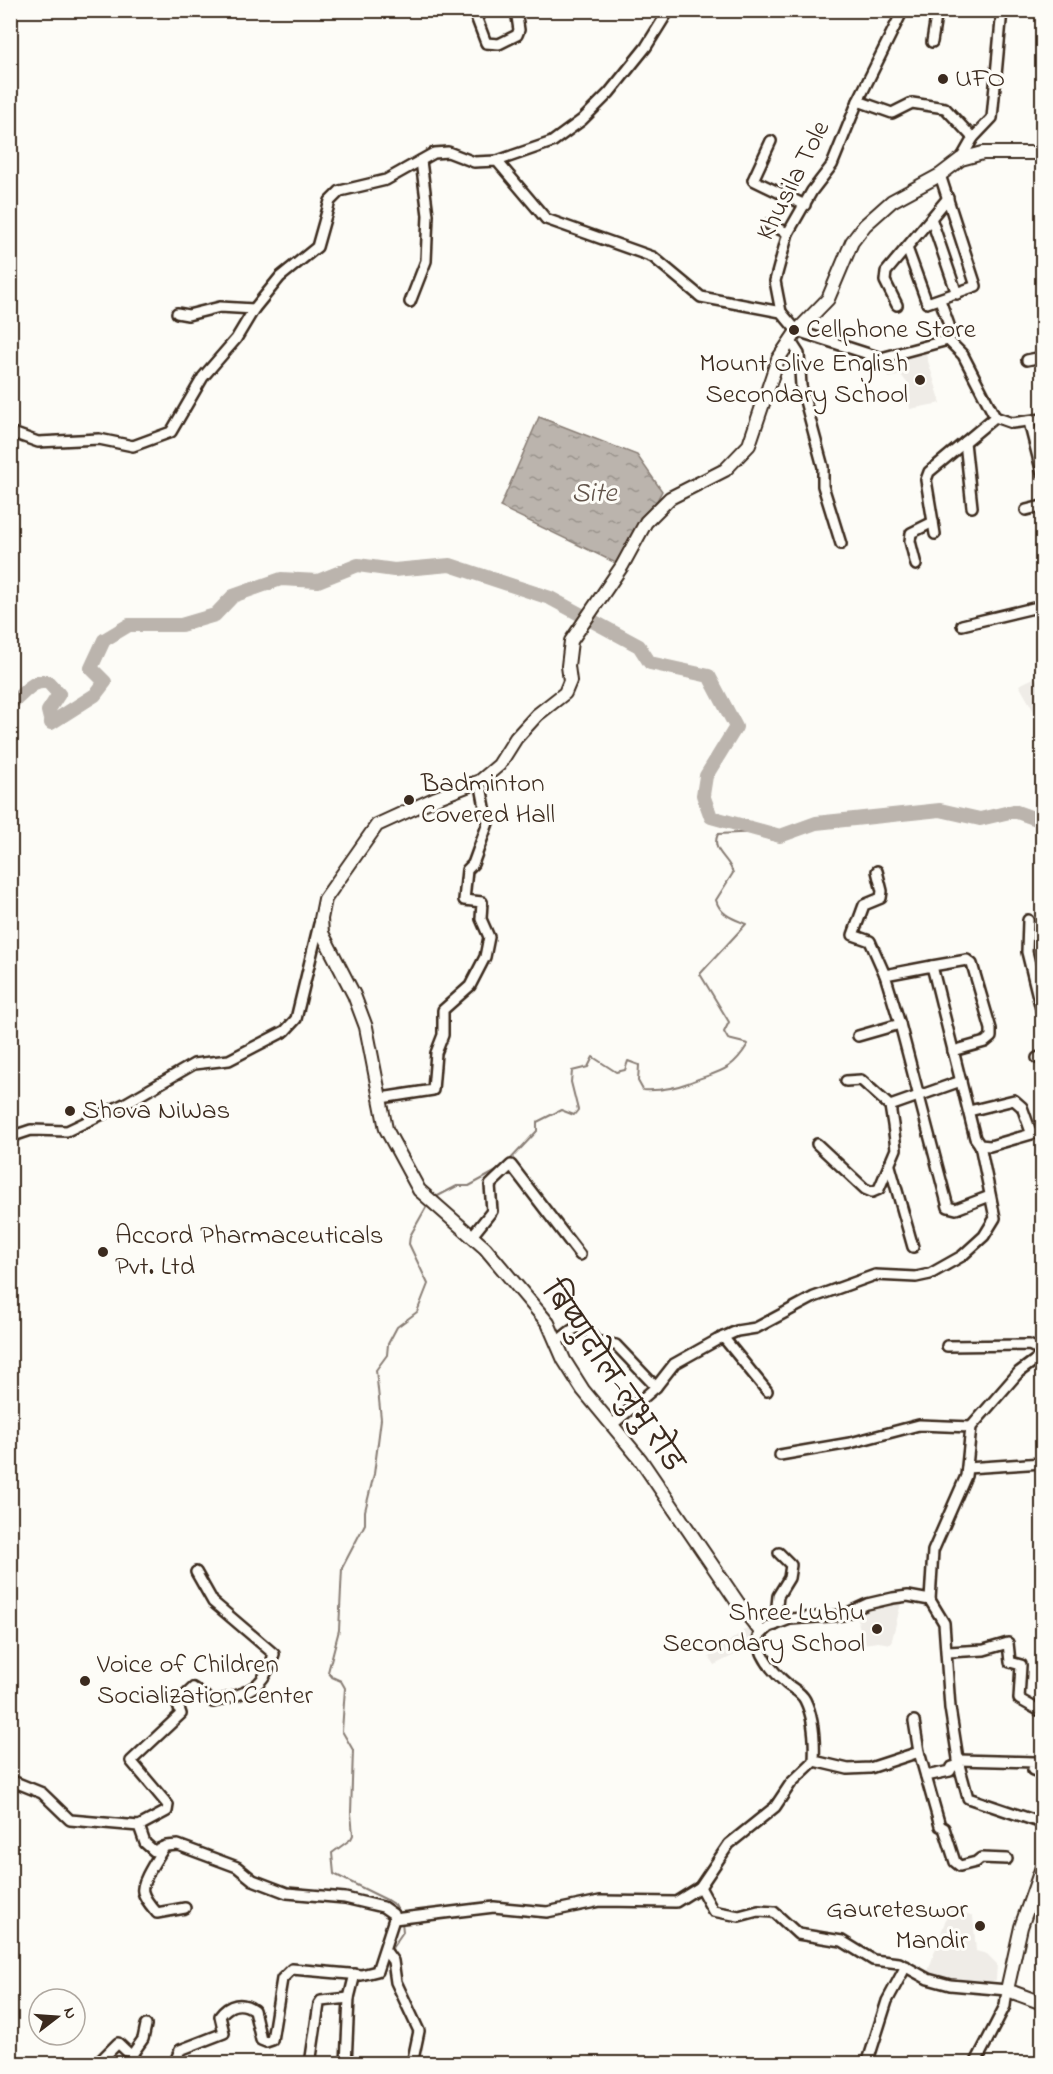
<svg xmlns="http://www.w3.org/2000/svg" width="1053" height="2074" viewBox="0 0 1053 2074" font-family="'Indie Flower','Playpen Sans Deva',sans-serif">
	<defs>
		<pattern id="water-ripples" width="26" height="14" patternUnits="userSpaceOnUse" patternTransform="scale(1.5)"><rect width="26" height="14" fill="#bbb4ad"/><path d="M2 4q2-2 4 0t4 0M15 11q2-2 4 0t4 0" fill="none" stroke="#99938c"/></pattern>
	</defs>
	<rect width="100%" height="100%" fill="#fdfcf7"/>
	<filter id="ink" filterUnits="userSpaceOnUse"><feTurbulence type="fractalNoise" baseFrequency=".0167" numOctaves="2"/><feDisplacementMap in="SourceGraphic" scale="12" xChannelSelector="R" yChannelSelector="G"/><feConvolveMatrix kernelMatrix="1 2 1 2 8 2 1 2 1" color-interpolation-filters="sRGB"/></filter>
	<g filter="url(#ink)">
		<g fill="#efece7">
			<polygon points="925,351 941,403 910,409 908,384 901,375 889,378 886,369 894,366 894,359"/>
			<polygon points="1036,677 1042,687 1042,801 1034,798 1039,740 1034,738 1036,715 1019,685"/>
			<polygon points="894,1601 901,1603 891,1644 878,1642 863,1644 857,1616 868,1608"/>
			<polygon points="748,1627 759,1643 714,1665 709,1657"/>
			<polygon points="950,1907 973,1916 976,1951 987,1954 997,1964 996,1980 983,1983 926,1977"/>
		</g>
		<polygon fill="url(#water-ripples)" stroke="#887d74" stroke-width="1.5" points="539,417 637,455 662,491 622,566 500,507"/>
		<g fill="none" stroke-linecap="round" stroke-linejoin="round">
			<g stroke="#887d74" stroke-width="2">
				<path d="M508,1162L537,1131V1122L561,1110L574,1115L578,1110L571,1082L572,1071L588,1067L593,1057L616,1072L625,1070L628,1061L639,1065L638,1081L643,1090C660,1091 672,1089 688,1083C717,1071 730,1074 748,1044L728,1039L724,1032L729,1022L700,974L746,924C734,919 720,915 716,900L733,873C729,857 710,851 718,834L759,832"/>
				<polyline points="434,1198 457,1186 469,1186 502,1168"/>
				<polyline points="400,1915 395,1905 387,1900 334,1874 332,1853 351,1839 353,1835 351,1813 353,1750 342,1731 345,1688 341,1681 332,1677 328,1672 339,1630 342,1568 365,1524 365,1511 374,1474 381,1419 376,1370 387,1355 388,1344 397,1327 417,1312 428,1284 409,1244 410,1236 428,1204"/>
				<polyline points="395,1956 392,1948 403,1932 402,1921"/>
				<polyline points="418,2058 422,2037"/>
			</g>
			<path stroke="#bbb4ad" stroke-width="14" d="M10,704C25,694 30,680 48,682L59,694L48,711L51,723L95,695L105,682L91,668L104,640L129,625H181L215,615L233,596L281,579L318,581L358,565L394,570L450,565L550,598L639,646L650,663L709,676L736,727L706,776L703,795L711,817L780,836L816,823L940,810L980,819L1014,811L1042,821"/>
			<g stroke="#3b2a1e" stroke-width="14">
				<g id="street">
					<polyline points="475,14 486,43 499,44 517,35 519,30 516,10"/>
					<polyline points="932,42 937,10"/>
					<polyline points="858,101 892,113 912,103 945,108 973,138"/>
					<polyline points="771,141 753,180 805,205"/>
					<polyline points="961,159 973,138 992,118 1002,10"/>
					<polyline points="497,161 552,142 582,120 609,93 646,47 669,10"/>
					<polyline points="931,218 957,294"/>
					<polyline points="768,224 788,233"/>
					<polyline points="907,248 927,303 976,286 940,175"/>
					<polyline points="940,300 949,325"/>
					<polyline points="410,302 426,261 428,215 421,161"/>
					<polyline points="897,305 885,281 886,272 948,198"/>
					<polyline points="781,312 775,281 788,233 812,191 832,165 858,101 903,10"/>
					<polyline points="177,313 188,315 220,307 254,309"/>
					<polyline points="790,340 799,354 801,386 823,467 823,486 841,544"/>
					<polyline points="1027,360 1042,357"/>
					<polyline points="995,417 1012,423 1042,419"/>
					<polyline points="1029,422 1042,473"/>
					<polyline points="10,432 38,442 99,439 133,446 171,432 203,377 236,339 254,309 280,277 317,247 330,201 340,191 386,180 434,153 448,152 474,162 497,161 546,219 653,257 701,297 781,312 797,331 881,358 948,340 963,355 995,417 929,472 926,480 935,534"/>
					<polyline points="965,442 972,507"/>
					<polyline points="1026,510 1042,506"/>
					<polyline points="916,565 910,541 911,533 933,522"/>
					<polyline points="962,625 1042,606"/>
					<polyline points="877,871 882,891 881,898 864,905 853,935 870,941 885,975"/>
					<polyline points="1028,920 1027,952 1042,1013"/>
					<polyline points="932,966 967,960 972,964 991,1029 991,1037 985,1042 953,1051"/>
					<polyline points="900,1024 948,1207 956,1209 990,1196"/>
					<polyline points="858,1036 900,1024 885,975 932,966 975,1138 980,1145 990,1146 1042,1131"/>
					<polyline points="1037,1058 1042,1056"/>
					<polyline points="381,1098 433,1090 436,1053 443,1035 443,1010 470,986 485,957 489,937 481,919 482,902 464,900 467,870 473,864 488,823 480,781"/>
					<polyline points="890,1106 961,1081"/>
					<polyline points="969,1111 1014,1100 1022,1107 1031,1132"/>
					<polyline points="10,1137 31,1130 67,1131 126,1103 194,1064 229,1060 285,1031 296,1019 319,924"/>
					<polyline points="817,1144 865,1189 872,1192 879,1189 896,1149 893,1125 890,1106 861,1080 846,1081"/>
					<polyline points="890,1166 913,1247"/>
					<polyline points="472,1236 492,1211 490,1185 511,1165 580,1255"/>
					<polyline points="723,1337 767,1391"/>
					<path d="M557,1342C575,1327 580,1319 596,1341L616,1345L656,1387"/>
					<polyline points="947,1346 1029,1345 1042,1351"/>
					<polyline points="612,1425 656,1387 674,1364 717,1340 737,1331 756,1328 814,1297 875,1275 916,1277 930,1274 962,1256 984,1236 995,1218 980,1145"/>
					<polyline points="780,1455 850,1443 919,1425 971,1427"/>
					<polyline points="967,1468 1042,1463"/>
					<polyline points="930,1600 944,1623 950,1708 959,1765 968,1798 1042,1823"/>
					<polyline points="775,1625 778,1596 789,1578 791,1565 779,1553"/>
					<polyline points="948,1652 984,1650 1008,1643 1010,1662 1021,1665 1019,1699 1042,1712"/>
					<polyline points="914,1721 919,1752 940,1826 944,1828 955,1862 960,1866 976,1862 981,1858 1007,1859"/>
					<polyline points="958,1760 1034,1762 1033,1770 1042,1773"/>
					<polyline points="814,1761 848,1769 870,1768 919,1752"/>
					<polyline points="926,1776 950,1771 952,1767 959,1765"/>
					<path d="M10,1780L42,1793L70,1820L139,1826L145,1843L154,1851L166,1846L178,1845L237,1867L253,1880L287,1893L345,1898L383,1907L393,1914L394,1919L377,1971L361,1975L292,1969L282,1979L272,2040L266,2042L261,2040L254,2010C242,2001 229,2004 220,2016L224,2033L180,2050L174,2064"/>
					<path d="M139,1826L167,1811L168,1805L131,1761L181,1714L177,1703L193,1688L213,1702C246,1693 264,1690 274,1654L213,1602L196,1572"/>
					<path d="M164,1847C159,1856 140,1883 143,1892C145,1900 152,1907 157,1913L185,1908"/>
					<polyline points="700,1887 713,1911 739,1916 758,1911 774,1912 798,1934 842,1941 873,1960 899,1963 928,1979 950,1985 1007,1990 1005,2006 975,2064"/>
					<path d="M394,1919L494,1907L547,1912L600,1901L676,1902L700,1887L729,1844L775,1807L791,1783L814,1761C815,1741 814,1718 805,1700C801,1692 793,1689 787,1684C773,1672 759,1655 758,1637L769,1627L790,1619L843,1615L867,1604L893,1598L908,1596L930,1600L933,1551L966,1476L971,1427L1019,1372L1042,1355"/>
					<polyline points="385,1950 393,1961 396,1982 419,2031 412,2064"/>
					<polyline points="131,2056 143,2039 146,2025"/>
					<polyline points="98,2063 118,2043 140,2064"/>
					<polyline points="310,2064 319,2004 321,2001 349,1998"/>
					<polyline points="346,2064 349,1998 355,1974"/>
					<polyline points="867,2064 887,2001 906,1966"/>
				</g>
			</g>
			<g stroke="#3b2a1e" stroke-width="16">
				<g id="secondary">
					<polyline points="761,1632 738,1603 640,1459 583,1390 564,1360 548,1323 485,1248 419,1190 386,1129 366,1027 354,995 322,933 321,919 325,899 377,825 436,798 480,781 499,765 516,738 537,715 565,693 570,681 568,666 571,641 622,566 646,522 670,498 725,470 749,445 778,359 797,331 828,299 852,242 865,225 892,201 940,175 961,159 983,153 1042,153"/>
					<polyline points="1042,1867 1021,1927 1007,1990 1042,2003"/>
				</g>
			</g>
			<use href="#street" stroke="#fdfcf7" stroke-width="9"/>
			<use href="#secondary" stroke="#fdfcf7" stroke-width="12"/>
		</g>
	</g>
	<g fill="#3b2a1e" stroke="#fdfcf7" stroke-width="2">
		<circle cx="943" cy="79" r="6"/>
		<circle cx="794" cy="330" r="6"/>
		<circle cx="920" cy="380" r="6"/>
		<circle cx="409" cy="800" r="6"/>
		<circle cx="70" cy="1111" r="6"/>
		<circle cx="103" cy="1252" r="6"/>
		<circle cx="877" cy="1629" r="6"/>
		<circle cx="85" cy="1681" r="6"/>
		<circle cx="980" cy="1926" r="6"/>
	</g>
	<g text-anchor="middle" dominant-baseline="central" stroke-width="6" stroke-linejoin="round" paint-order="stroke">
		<g font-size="27" fill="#3b2a1e" stroke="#fdfcf7" text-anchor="start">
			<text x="955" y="79">UFO</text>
			<text x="806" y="330">Cellphone Store</text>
			<text x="908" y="364" text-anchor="end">Mount Olive English<tspan x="908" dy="31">Secondary School</tspan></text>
			<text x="421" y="784">Badminton<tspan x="421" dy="31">Covered Hall</tspan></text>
			<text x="82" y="1111">Shova NiWas</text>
			<text x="115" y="1236">Accord Pharmaceuticals<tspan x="115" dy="31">Pvt. Ltd</tspan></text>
			<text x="865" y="1613" text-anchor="end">Shree Lubhu<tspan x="865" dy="31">Secondary School</tspan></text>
			<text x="97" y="1665">Voice of Children<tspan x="97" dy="31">Socialization Center</tspan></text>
			<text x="968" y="1910" text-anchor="end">Gaureteswor<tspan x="968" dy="31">Mandir</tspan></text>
		</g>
		<g font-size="27" fill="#3b2a1e" stroke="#fdfcf7">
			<text transform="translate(794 181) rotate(-63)">Khusila Tole</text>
			<text transform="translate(611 1378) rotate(55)">बिष्णुदोल-लुभु रोड</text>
		</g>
		<g font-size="28" font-style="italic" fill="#615349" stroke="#fdfcf7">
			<text x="594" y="494">Site</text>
		</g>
	</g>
	<rect width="1053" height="2074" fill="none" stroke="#fdfcf7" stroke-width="36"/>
	<rect x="18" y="18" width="1017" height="2038" fill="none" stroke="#3b2a1e" stroke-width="2" filter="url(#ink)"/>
	<g transform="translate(57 2017) rotate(73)"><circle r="28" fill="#fdfcf7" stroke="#afa8a0" stroke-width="1.5"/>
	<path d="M0-4.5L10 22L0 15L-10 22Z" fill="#3b2a1e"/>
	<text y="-9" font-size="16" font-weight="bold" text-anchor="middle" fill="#3b2a1e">N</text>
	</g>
</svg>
